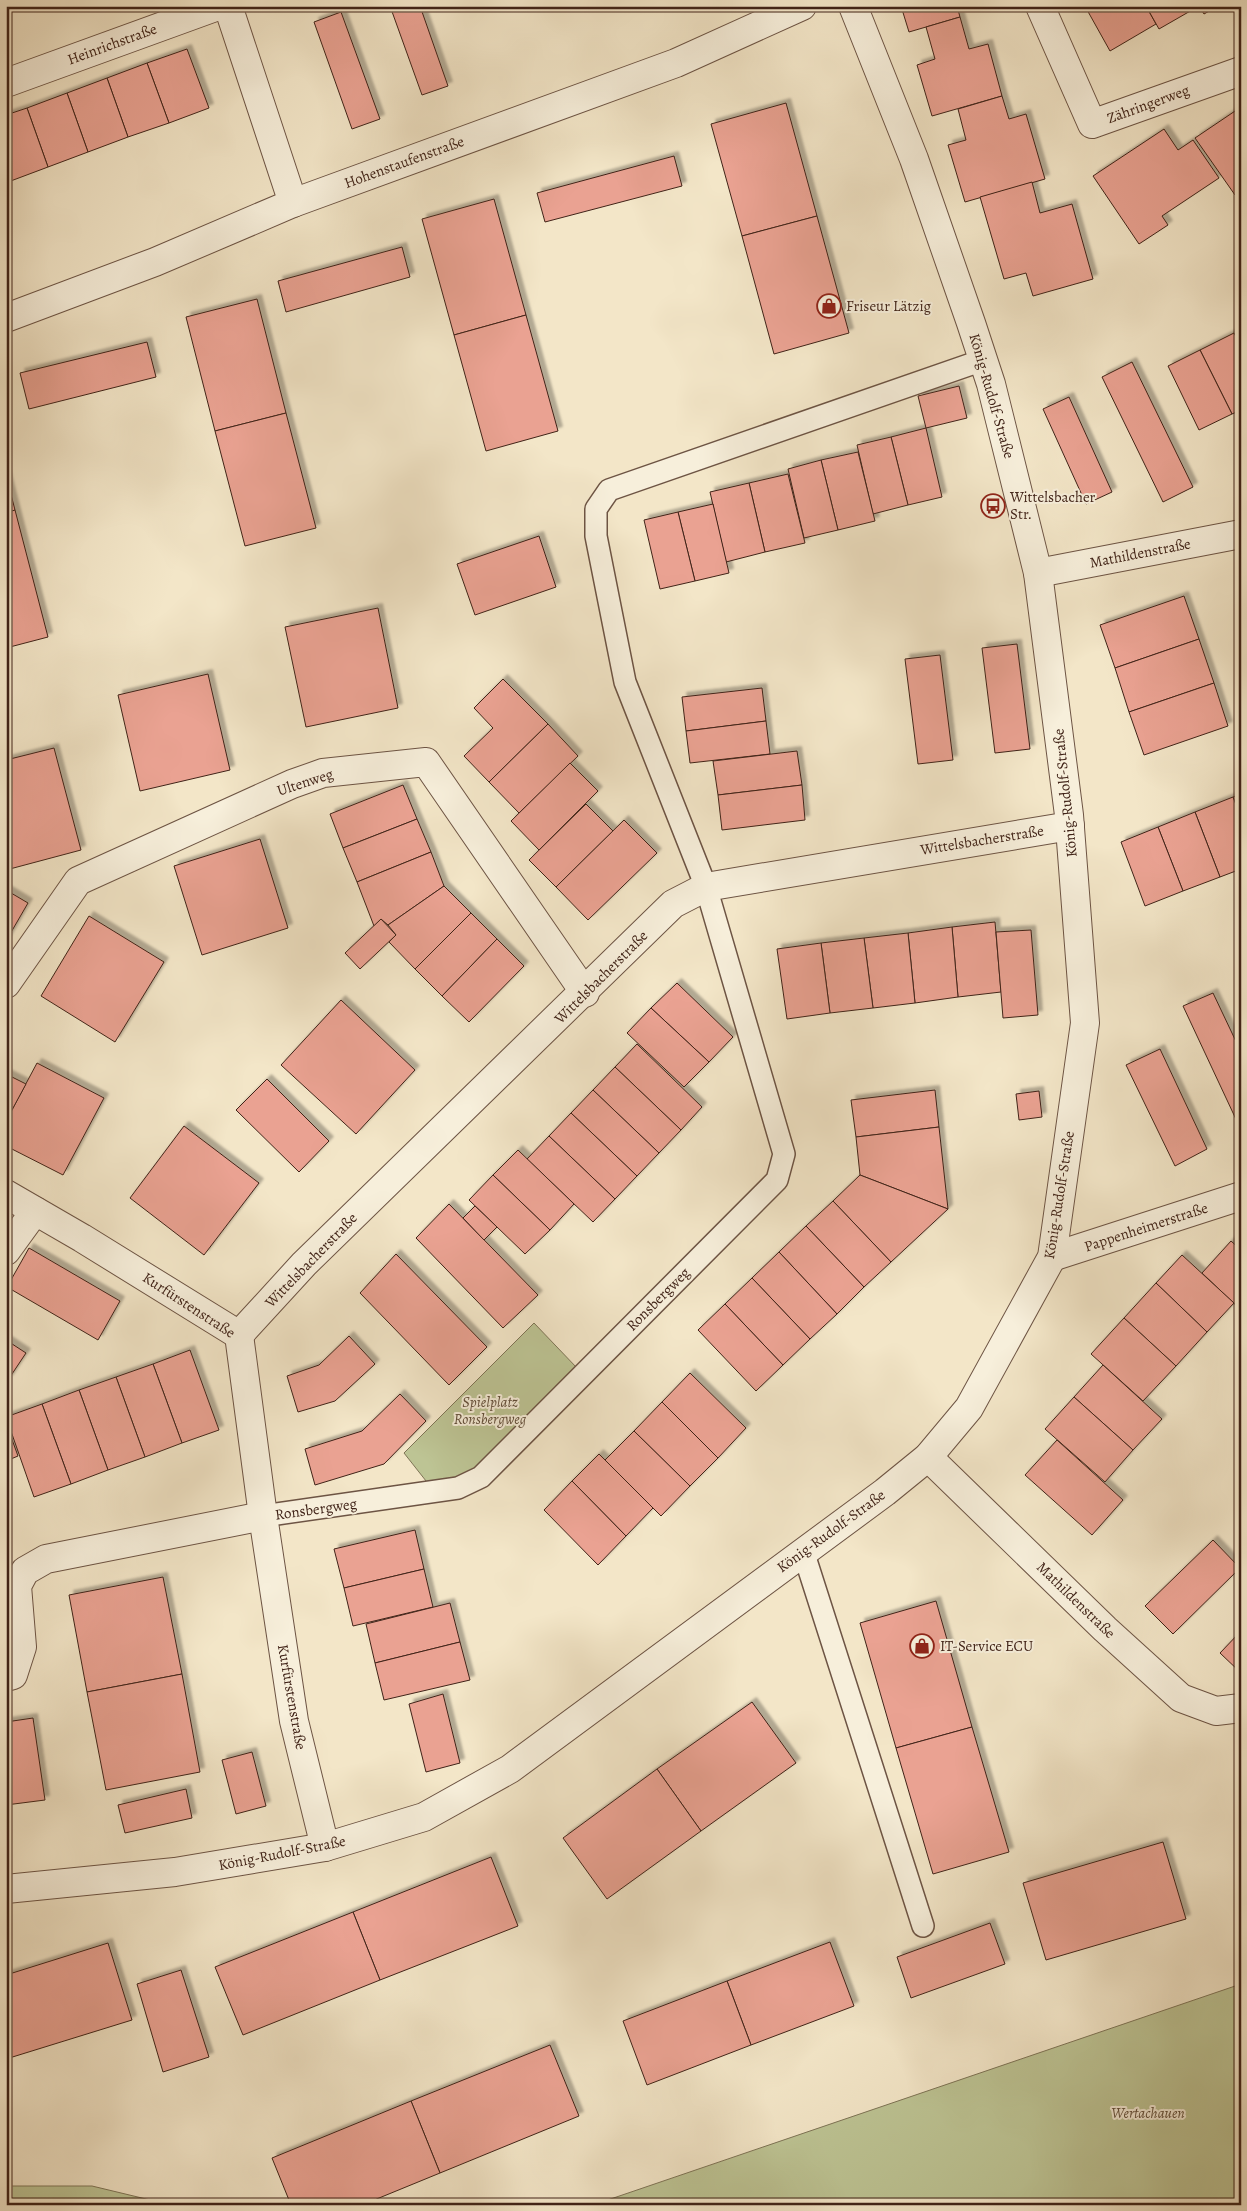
<svg xmlns="http://www.w3.org/2000/svg" width="1247" height="2211" viewBox="0 0 1247 2211" font-family="Alegreya,serif">
	<defs>
		<filter id="shadow"><feDropShadow dx="4.5" dy="-4.5" stdDeviation="1" flood-color="#0004"/></filter>
	</defs>
	<rect width="100%" height="100%" fill="#f3e6c8"/>
	<filter id="stains"><feTurbulence type="fractalNoise" baseFrequency=".004" numOctaves="4"/><feColorMatrix values="0 0 0 0 .2 0 0 0 0 .09 0 0 0 0 .02 0 0 0 .5 -.17"/></filter>
	<radialGradient id="worn" r=".72"><stop offset=".6" stop-color="#630" stop-opacity="0"/><stop offset="1" stop-color="#630" stop-opacity=".3"/></radialGradient>
	<g fill="#bdc494" stroke="#7e7456">
		<polygon points="534,1323 577,1368 473,1471 456,1481 430,1486 404,1453"/>
		<polygon points="1241,1984 1241,2205 593,2205"/>
		<polygon points="6,2186 92,2186 171,2205 6,2205"/>
	</g>
	<g fill="#eaa292" stroke="#402318" filter="url(#shadow)">
		<polygon points="390,6 420,6 448,86 422,95"/>
		<polygon points="901,6 957,6 960,17 909,32"/>
		<polygon points="1088,6 1146,6 1156,24 1110,51 1086,8"/>
		<polygon points="1146,6 1199,6 1159,29"/>
		<polygon points="1199,6 1218,6 1204,14"/>
		<polygon points="341,12 380,119 352,129 314,22"/>
		<polygon points="960,17 969,49 988,44 1002,96 932,116 917,65 935,59 926,27"/>
		<polygon points="187,49 209,108 169,123 147,63"/>
		<polygon points="147,63 169,123 128,137 107,78"/>
		<polygon points="107,78 128,137 88,152 67,93"/>
		<polygon points="67,93 88,152 48,167 27,108"/>
		<polygon points="1002,96 1009,119 1026,114 1045,179 965,202 948,145 966,140 958,109"/>
		<polygon points="786,103 817,216 742,236 711,124"/>
		<polygon points="1241,107 1241,191 1235,195 1195,138"/>
		<polygon points="27,108 48,167 8,182 6,177 6,115"/>
		<polygon points="1164,129 1178,150 1193,140 1219,178 1162,216 1168,225 1139,244 1093,176"/>
		<polygon points="674,156 682,186 545,222 537,193"/>
		<polygon points="1032,182 1040,213 1072,204 1093,279 1033,296 1026,273 1004,279 980,197"/>
		<polygon points="494,199 526,315 454,335 422,219"/>
		<polygon points="817,216 849,333 774,354 742,236"/>
		<polygon points="402,247 410,277 286,312 278,281"/>
		<polygon points="257,299 286,413 215,431 186,317"/>
		<polygon points="526,315 558,431 486,451 454,335"/>
		<polygon points="1234,333 1241,346 1241,410 1232,414 1200,350"/>
		<polygon points="147,342 156,377 29,409 20,373"/>
		<polygon points="1200,350 1232,414 1199,430 1168,366"/>
		<polygon points="1132,362 1193,487 1163,502 1102,377"/>
		<polygon points="959,386 967,418 926,428 918,396"/>
		<polygon points="1069,397 1112,492 1086,504 1043,409"/>
		<polygon points="286,413 316,528 245,546 215,431"/>
		<polygon points="926,428 942,497 908,505 891,437"/>
		<polygon points="891,437 908,505 873,514 857,445"/>
		<polygon points="858,452 875,521 838,530 821,460"/>
		<polygon points="821,460 838,530 804,538 788,469"/>
		<polygon points="788,474 805,543 765,552 749,483"/>
		<polygon points="6,475 15,510 6,513"/>
		<polygon points="749,483 765,552 726,562 710,492"/>
		<polygon points="713,504 729,573 695,581 678,512"/>
		<polygon points="15,510 48,637 6,648 6,513"/>
		<polygon points="678,512 695,581 660,589 644,520"/>
		<polygon points="539,536 556,587 475,615 457,564"/>
		<polygon points="1184,596 1199,639 1115,668 1100,625"/>
		<polygon points="378,608 398,708 306,727 285,627"/>
		<polygon points="1199,639 1214,683 1129,712 1115,668"/>
		<polygon points="1017,644 1030,749 995,753 982,648"/>
		<polygon points="940,655 953,760 918,764 905,659"/>
		<polygon points="208,674 230,770 140,791 118,695"/>
		<polygon points="503,679 548,724 489,782 464,756 493,728 474,708"/>
		<polygon points="1214,683 1228,726 1144,755 1129,712"/>
		<polygon points="762,688 766,721 686,731 682,697"/>
		<polygon points="766,721 770,754 690,763 686,731"/>
		<polygon points="548,724 578,756 519,813 489,782"/>
		<polygon points="54,748 81,850 6,870 6,760"/>
		<polygon points="797,751 802,785 718,795 713,761"/>
		<polygon points="570,763 598,791 539,850 511,821"/>
		<polygon points="403,785 417,819 343,848 330,814"/>
		<polygon points="802,785 805,820 722,830 718,795"/>
		<polygon points="1241,794 1241,818 1233,797"/>
		<polygon points="1233,797 1241,818 1241,869 1220,877 1195,812"/>
		<polygon points="586,804 613,831 556,887 529,860"/>
		<polygon points="1195,812 1220,877 1183,891 1158,827"/>
		<polygon points="417,819 431,852 357,882 343,848"/>
		<polygon points="624,820 657,853 588,920 556,887"/>
		<polygon points="1158,827 1183,891 1145,906 1121,842"/>
		<polygon points="260,839 288,928 202,955 174,866"/>
		<polygon points="431,852 444,886 388,925 381,919 374,926 357,882"/>
		<polygon points="444,886 471,913 415,969 389,942 396,935 388,925"/>
		<polygon points="6,890 28,903 6,941"/>
		<polygon points="471,913 497,939 442,996 415,969"/>
		<polygon points="89,916 164,962 115,1042 41,996"/>
		<polygon points="381,919 396,935 360,969 345,953"/>
		<polygon points="995,922 1001,992 958,997 952,927"/>
		<polygon points="952,927 958,997 915,1003 908,933"/>
		<polygon points="1031,930 1038,1015 1003,1018 996,932"/>
		<polygon points="908,933 915,1003 873,1008 864,938"/>
		<polygon points="864,938 873,1008 830,1013 821,943"/>
		<polygon points="497,939 524,966 469,1022 442,996"/>
		<polygon points="821,943 830,1013 787,1019 777,949"/>
		<polygon points="677,983 733,1037 709,1062 651,1008"/>
		<polygon points="1213,993 1241,1052 1241,1130 1183,1006"/>
		<polygon points="341,1000 415,1070 356,1134 281,1065"/>
		<polygon points="651,1008 709,1062 684,1087 627,1033"/>
		<polygon points="637,1044 702,1107 681,1130 615,1067"/>
		<polygon points="1160,1049 1207,1149 1175,1166 1126,1065"/>
		<polygon points="37,1063 104,1098 63,1175 6,1146 6,1121"/>
		<polygon points="615,1067 681,1130 659,1153 593,1090"/>
		<polygon points="6,1074 26,1084 6,1121"/>
		<polygon points="267,1079 329,1141 299,1172 236,1110"/>
		<polygon points="593,1090 659,1153 637,1176 571,1113"/>
		<polygon points="935,1090 939,1127 856,1137 851,1100"/>
		<polygon points="1039,1091 1042,1117 1019,1120 1016,1094"/>
		<polygon points="571,1113 637,1176 615,1199 549,1136"/>
		<polygon points="184,1126 259,1183 204,1255 130,1198"/>
		<polygon points="939,1127 948,1209 860,1175 856,1137"/>
		<polygon points="549,1136 615,1199 593,1222 527,1159"/>
		<polygon points="518,1150 574,1204 550,1230 493,1175"/>
		<polygon points="493,1175 550,1230 525,1254 469,1200"/>
		<polygon points="860,1175 948,1209 891,1262 833,1201"/>
		<polygon points="833,1201 891,1262 864,1287 806,1226"/>
		<polygon points="449,1204 538,1295 503,1328 416,1238"/>
		<polygon points="475,1206 497,1227 484,1240 463,1218"/>
		<polygon points="806,1226 864,1287 837,1314 779,1252"/>
		<polygon points="1231,1241 1241,1250 1241,1310 1202,1273"/>
		<polygon points="29,1248 120,1301 98,1340 7,1287"/>
		<polygon points="779,1252 837,1314 810,1339 752,1278"/>
		<polygon points="396,1254 487,1347 449,1385 360,1293"/>
		<polygon points="1182,1255 1234,1303 1207,1332 1156,1283"/>
		<polygon points="752,1278 810,1339 783,1365 725,1304"/>
		<polygon points="1156,1283 1207,1332 1176,1366 1124,1318"/>
		<polygon points="725,1304 783,1365 756,1391 698,1330"/>
		<polygon points="1124,1318 1176,1366 1143,1401 1091,1354"/>
		<polygon points="349,1336 375,1364 335,1401 298,1412 287,1376 319,1365"/>
		<polygon points="6,1340 26,1353 8,1380 6,1378"/>
		<polygon points="190,1350 219,1430 182,1443 153,1364"/>
		<polygon points="153,1364 182,1443 145,1457 116,1377"/>
		<polygon points="1103,1365 1162,1419 1133,1450 1074,1397"/>
		<polygon points="690,1373 746,1428 718,1458 662,1402"/>
		<polygon points="116,1377 145,1457 108,1470 79,1390"/>
		<polygon points="79,1390 108,1470 71,1484 42,1404"/>
		<polygon points="400,1394 426,1421 384,1464 315,1485 305,1449 362,1431"/>
		<polygon points="1074,1397 1133,1450 1105,1482 1045,1429"/>
		<polygon points="662,1402 718,1458 690,1486 634,1431"/>
		<polygon points="42,1404 71,1484 34,1497 6,1417"/>
		<polygon points="6,1423 18,1456 6,1461"/>
		<polygon points="634,1431 690,1486 661,1516 605,1460"/>
		<polygon points="1057,1440 1123,1500 1092,1535 1025,1475"/>
		<polygon points="599,1454 653,1508 626,1536 572,1481"/>
		<polygon points="572,1481 626,1536 598,1565 544,1510"/>
		<polygon points="415,1530 424,1569 344,1588 334,1549"/>
		<polygon points="1213,1540 1240,1568 1173,1634 1145,1606"/>
		<polygon points="424,1569 433,1607 353,1626 344,1588"/>
		<polygon points="163,1577 182,1674 87,1692 69,1595"/>
		<polygon points="936,1601 972,1727 896,1748 860,1623"/>
		<polygon points="450,1603 460,1642 375,1663 366,1624"/>
		<polygon points="1241,1631 1241,1673 1220,1653"/>
		<polygon points="460,1642 470,1680 384,1700 375,1663"/>
		<polygon points="182,1674 200,1772 106,1790 87,1692"/>
		<polygon points="443,1694 460,1763 426,1772 409,1704"/>
		<polygon points="752,1702 796,1763 701,1831 657,1769"/>
		<polygon points="33,1718 45,1800 6,1805 6,1722"/>
		<polygon points="972,1727 1009,1852 933,1874 896,1748"/>
		<polygon points="252,1752 266,1806 236,1814 222,1760"/>
		<polygon points="657,1769 701,1831 607,1899 563,1838"/>
		<polygon points="186,1789 192,1818 125,1833 118,1805"/>
		<polygon points="1163,1842 1186,1919 1046,1960 1023,1883"/>
		<polygon points="491,1857 518,1926 380,1980 353,1912"/>
		<polygon points="353,1912 380,1980 243,2035 215,1967"/>
		<polygon points="990,1923 1005,1964 911,1998 897,1957"/>
		<polygon points="830,1942 854,2006 751,2045 727,1981"/>
		<polygon points="108,1943 132,2020 6,2059 6,1975"/>
		<polygon points="181,1970 209,2057 163,2072 137,1984"/>
		<polygon points="727,1981 751,2045 647,2085 623,2021"/>
		<polygon points="550,2045 579,2116 440,2173 411,2101"/>
		<polygon points="411,2101 440,2173 362,2205 291,2205 272,2158"/>
	</g>
	<g fill="none" stroke-linecap="round" stroke-linejoin="round">
		<g stroke="#6d5444" stroke-width="24">
			<g id="service">
				<polyline points="263,1516 458,1488 481,1477 777,1180 784,1154 706,887 625,682 596,536 596,509 609,490 983,360"/>
				<polyline points="803,1551 923,1926"/>
			</g>
		</g>
		<g stroke="#6d5444" stroke-width="30">
			<g id="minor">
				<polyline points="228,6 293,203"/>
				<polyline points="1040,6 1092,124 1241,71"/>
				<polyline points="6,83 218,6"/>
				<polyline points="6,318 155,262 293,203 676,63 802,6"/>
				<polyline points="1038,573 1241,534"/>
				<polyline points="6,984 78,881 292,784 323,773 426,762 585,993"/>
				<polyline points="6,1194 82,1238 239,1335"/>
				<polyline points="6,1251 35,1211"/>
				<polyline points="1052,1257 1241,1196"/>
				<polyline points="239,1335 304,1264 673,904 706,887 1070,826"/>
				<polyline points="239,1335 263,1516 294,1721 325,1847"/>
				<polyline points="928,1457 1105,1629 1181,1698 1216,1711 1241,1708"/>
				<polyline points="6,1677 13,1675 22,1647 17,1586 25,1571 46,1559 263,1516"/>
				<polyline points="6,1889 175,1872 325,1847 424,1817 510,1769 885,1492 928,1457 969,1408 1052,1257 1085,1023 1069,815 1038,573 991,384 971,323 914,159 853,6"/>
			</g>
		</g>
		<use href="#service" stroke="#f7efdb" stroke-width="21"/>
		<use href="#minor" stroke="#f7efdb" stroke-width="28"/>
	</g>
	<defs>
		<g id="shop-ring" transform="scale(1.25)"><circle r="9.5" fill="#f7efdb" stroke="#8f2418" stroke-width="1.5"/><path d="M-5-2.5h2.3a2.7 3.5 0 0 1 5.4 0H5L5.5 6h-11ZM-1.5-2.5h3a1.5 2.3 0 0 0-3 0Z" fill="#8f2418"/></g>
		<g id="bus-ring" transform="scale(1.25)"><circle r="9.5" fill="#f7efdb" stroke="#8f2418" stroke-width="1.5"/><path d="M-5-6H5V4H4V6H2V4H-2V6H-4V4H-5ZM-3.5-4V0h7V-4ZM-3.5 1.2v1.5H-2V1.2ZM2 1.2v1.5H3.5V1.2Z" fill="#8f2418"/></g>
	</defs>
	<g fill-rule="evenodd">
		<use href="#shop-ring" x="829" y="306"/>
		<use href="#bus-ring" x="993" y="506"/>
		<use href="#shop-ring" x="922" y="1646"/>
	</g>
	<g text-anchor="middle" dominant-baseline="central" stroke-width="4" stroke-linejoin="round" paint-order="stroke">
		<g font-size="15" fill="#402318" stroke="#f7efdb">
			<text transform="translate(112 44) rotate(-20)">Heinrichstraße</text>
			<text transform="translate(1148 104) rotate(-20)">Zähringerweg</text>
			<text transform="translate(404 162) rotate(-20)">Hohenstaufenstraße</text>
			<text transform="translate(992 396) rotate(74)">König-Rudolf-Straße</text>
			<text transform="translate(1140 553) rotate(-11)">Mathildenstraße</text>
			<text transform="translate(305 782) rotate(-18)">Ultenweg</text>
			<text transform="translate(1065 793) rotate(-96)">König-Rudolf-Straße</text>
			<text transform="translate(982 840) rotate(-9)">Wittelsbacherstraße</text>
			<text transform="translate(601 977) rotate(-45)">Wittelsbacherstraße</text>
			<text transform="translate(1059 1195) rotate(-81)">König-Rudolf-Straße</text>
			<text transform="translate(1146 1227) rotate(-18)">Pappenheimerstraße</text>
			<text transform="translate(311 1260) rotate(-46)">Wittelsbacherstraße</text>
			<text transform="translate(658 1299) rotate(-45)">Ronsbergweg</text>
			<text transform="translate(189 1305) rotate(33)">Kurfürstenstraße</text>
			<text transform="translate(316 1509) rotate(-8)">Ronsbergweg</text>
			<text transform="translate(831 1531) rotate(-36)">König-Rudolf-Straße</text>
			<text transform="translate(1076 1600) rotate(44)">Mathildenstraße</text>
			<text transform="translate(292 1697) rotate(80)">Kurfürstenstraße</text>
			<text transform="translate(282 1853) rotate(-11)">König-Rudolf-Straße</text>
		</g>
		<g font-size="15" fill="#402318" stroke="#f7efdb" text-anchor="start">
			<text x="846" y="306">Friseur Lätzig</text>
			<text x="1010" y="497">Wittelsbacher<tspan x="1010" dy="17">Str.</tspan></text>
			<text x="940" y="1646">IT-Service ECU</text>
		</g>
		<g font-size="15" font-style="italic" fill="#5f4b37" stroke="#f7efdb">
			<text x="490" y="1402">Spielplatz<tspan x="490" dy="17">Ronsbergweg</tspan></text>
			<text x="1148" y="2113">Wertachauen</text>
		</g>
	</g>
	<rect width="1247" height="2211" fill="none" stroke="#f3e6c8" stroke-width="25"/>
	<rect x="8" y="8" width="1232" height="2196" fill="none" stroke="#402318" stroke-width="2.5"/>
	<rect x="12" y="12" width="1222" height="2186" fill="none" stroke="#402318"/>
	<rect width="100%" height="100%" filter="url(#stains)"/>
	<rect width="100%" height="100%" fill="url(#worn)"/>
</svg>
